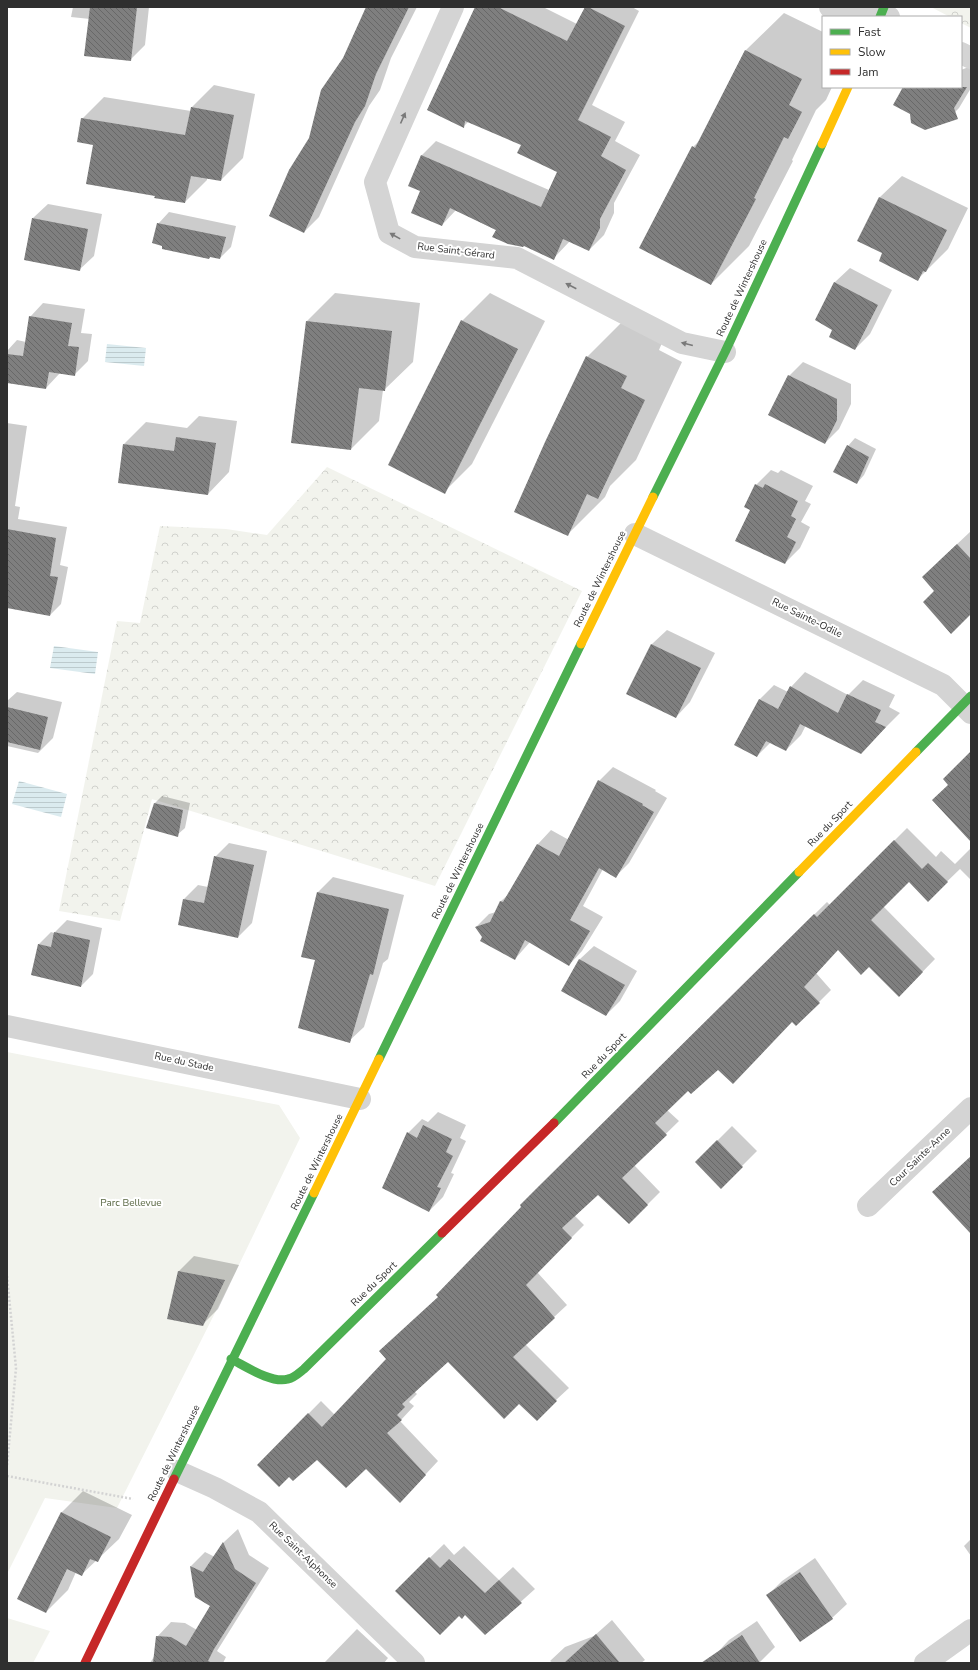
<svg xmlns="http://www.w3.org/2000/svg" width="978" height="1670" viewBox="0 0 978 1670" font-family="'Nunito Sans',sans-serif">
	<defs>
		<pattern id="forest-crowns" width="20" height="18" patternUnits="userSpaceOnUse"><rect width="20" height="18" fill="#f2f3ed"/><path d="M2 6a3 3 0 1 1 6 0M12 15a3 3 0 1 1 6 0" fill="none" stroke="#d0d1cc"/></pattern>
		<pattern id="water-rules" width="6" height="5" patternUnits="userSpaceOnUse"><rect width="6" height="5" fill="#dbebef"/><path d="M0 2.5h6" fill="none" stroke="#bccacd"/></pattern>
		<pattern id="building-back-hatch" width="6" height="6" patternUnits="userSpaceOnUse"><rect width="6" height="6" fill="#7f7f7f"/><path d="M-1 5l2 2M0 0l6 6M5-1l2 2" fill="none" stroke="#686868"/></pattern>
	</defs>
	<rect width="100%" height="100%" fill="#fff"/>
	<g fill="url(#forest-crowns)">
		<polygon points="931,7 971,7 971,28 961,23 961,17 950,17"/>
		<polygon points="327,467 582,591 435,886 152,799 120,921 59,911 117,621 140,623 160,526 226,529 267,535"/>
	</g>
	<g fill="#f2f3ed">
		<polygon points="7,1052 279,1105 300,1138 235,1273 117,1508 45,1498 7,1574"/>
		<polygon points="7,1618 50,1631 33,1663 7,1663"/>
	</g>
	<g fill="url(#water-rules)">
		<polygon points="107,344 146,348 144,366 105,362"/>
		<polygon points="54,646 98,652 95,674 50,668"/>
		<polygon points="19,781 67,794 61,817 12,804"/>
	</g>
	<g fill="#0003">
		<polygon points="73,7 149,7 145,45 130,60 90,19 71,17"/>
		<polygon points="367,7 417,7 391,58 380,90 369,106 319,217 304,232 310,138"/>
		<polygon points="476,7 543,7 577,24 586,7 632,7 639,11 592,105 625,122 615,141 640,155 614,203 614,213 604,235 589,250 570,241 553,259 456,210 442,225 422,191 421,156 436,141 549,190 558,171 523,144 469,121 464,126"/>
		<polygon points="784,13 823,32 823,87 832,87 826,100 816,110 792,160 793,161 749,246 711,284 693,147 702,138 746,50"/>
		<polygon points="971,66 971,88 959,108 945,122 911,113 895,104 903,87 961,87 961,70"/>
		<polygon points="214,85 255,94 243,158 221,180 207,177 207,180 185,202 156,195 94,144 82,119 104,97 191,111 192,107"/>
		<polygon points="902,176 968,208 948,249 918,279 884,253 859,240 880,197"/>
		<polygon points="48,204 102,214 94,256 79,270 33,218"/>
		<polygon points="169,212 236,226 231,247 220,258 211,256 209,258 158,224"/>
		<polygon points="850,268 892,290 870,334 855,349 834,329 816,320 835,282"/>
		<polygon points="335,293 420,303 413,362 384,390 383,390 379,421 351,449 307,321"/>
		<polygon points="490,293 545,321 472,464 444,492 462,321"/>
		<polygon points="43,303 85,309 81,333 92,334 88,361 74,375 60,373 46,388 7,382 7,351 17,340 26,342 30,317"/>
		<polygon points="625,319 664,338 659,350 682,362 636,460 610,486 605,497 567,535 587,357"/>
		<polygon points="803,362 851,384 851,404 839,429 825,443 789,376"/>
		<polygon points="199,416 237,421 229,472 208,494 124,444 146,422 187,428"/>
		<polygon points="7,423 27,426 15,506 20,507 18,519 67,527 60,565 68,567 61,604 50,615 7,607"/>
		<polygon points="855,438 876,449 864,475 857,483 848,446"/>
		<polygon points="771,470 778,473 781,470 813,486 805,501 811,504 801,522 810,527 800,548 785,563 756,485"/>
		<polygon points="971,531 971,612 936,591 938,562"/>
		<polygon points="667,630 715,653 690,702 676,717 628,693 652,644"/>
		<polygon points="805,672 848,695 863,680 895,695 889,707 900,713 875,738 806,725 801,735 786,750 771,742 757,756 760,699 774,685 788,692 791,687"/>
		<polygon points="17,692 62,702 53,738 38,753 7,746 7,701"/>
		<polygon points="613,767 656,790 655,791 667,798 629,863 616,876 603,869 583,906 603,917 582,951 569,965 530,942 515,959 483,937 476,927 489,914 496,912 501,901 510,893 538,844 551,830 569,840 599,781"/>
		<polygon points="162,796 190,803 185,828 177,835 155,803"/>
		<polygon points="907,828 936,857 941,851 955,864 971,848 971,880 960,869 928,900 909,881 883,906 935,959 899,996 869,965 838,949 816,973 831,990 819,1002 718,1068 688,1090 667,1110 679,1121 634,1165 660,1192 629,1223 598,1194 575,1216 584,1225 537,1272 567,1305 525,1344 569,1388 556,1400 519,1403 448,1361 414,1391 417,1394 409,1402 414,1406 400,1421 438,1461 412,1489 366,1468 317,1459 289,1476 258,1465 321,1401 335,1415 388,1359 439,1297 523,1207 540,1186 827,902 830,905"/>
		<polygon points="229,843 267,851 252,923 238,937 179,924 184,899 198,885 208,887 215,857"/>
		<polygon points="333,877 404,895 388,959 383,963 364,1027 349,1041 316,960 302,956 318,892"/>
		<polygon points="67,920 102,928 93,974 81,986 32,975 39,944 51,932 54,933"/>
		<polygon points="594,946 637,971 620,1001 606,1015 563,990 580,959"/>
		<polygon points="438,1112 466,1125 460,1138 466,1141 451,1173 454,1174 443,1197 429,1211 408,1133 422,1119 428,1122"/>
		<polygon points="732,1126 757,1151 721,1187 696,1162"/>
		<polygon points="194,1256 239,1265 218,1309 203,1324 168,1318 179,1271"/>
		<polygon points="83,1491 132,1515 119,1539 81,1575 76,1572 68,1590 46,1612 61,1513"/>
		<polygon points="238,1529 249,1555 269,1568 217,1651 226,1657 223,1663 150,1663 155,1655 157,1637 171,1622 185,1623 197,1630 211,1606 196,1597 191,1566 205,1552 215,1557 224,1542"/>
		<polygon points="971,1539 971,1556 964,1546"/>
		<polygon points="444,1544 454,1555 464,1546 499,1580 513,1567 535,1589 485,1634 465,1614 459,1615 396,1591"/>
		<polygon points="815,1558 847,1604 832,1618 768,1595 782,1581"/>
		<polygon points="612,1620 645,1660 641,1663 553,1663 550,1661 565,1647 594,1636"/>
		<polygon points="757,1621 775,1647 759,1663 720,1663 715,1655 729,1640"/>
		<polygon points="357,1629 388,1658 384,1663 324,1663"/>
	</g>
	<g fill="url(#building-back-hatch)">
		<polygon points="90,7 137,7 131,61 84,56"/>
		<polygon points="366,7 409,7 376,74 365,106 355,122 304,233 269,216 289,170 309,138 321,90 343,58"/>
		<polygon points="475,7 498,7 567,41 585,7 588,7 625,26 578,120 611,137 601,156 626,170 600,219 600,228 589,251 563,239 554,260 524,246 523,247 508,244 492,237 496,230 450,208 442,226 411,213 420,191 408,186 421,155 541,207 557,172 517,153 521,145 465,121 464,128 427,110"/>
		<polygon points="745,50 802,79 789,105 802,112 788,139 784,137 754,198 756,199 711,285 639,248 692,146 695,148"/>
		<polygon points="903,87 967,87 954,108 958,119 925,130 911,123 910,114 893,105"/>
		<polygon points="191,107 234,115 221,181 191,176 185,203 154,198 155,196 86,184 93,145 77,142 81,118 185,135"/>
		<polygon points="879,197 947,230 926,272 923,271 918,281 879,261 882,253 857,241"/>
		<polygon points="32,218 88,229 80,271 24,260"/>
		<polygon points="157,223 226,237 220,259 210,257 209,259 162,249 162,246 152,243"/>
		<polygon points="834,282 878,305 855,350 829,337 832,330 815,320"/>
		<polygon points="29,316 72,323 68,346 79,347 75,376 49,372 46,389 7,383 7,354 23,356"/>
		<polygon points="461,320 518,349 445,494 388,465"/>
		<polygon points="306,321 392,331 385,391 359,388 351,450 291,443"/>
		<polygon points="586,356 627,376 621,388 645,400 598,499 587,494 568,536 514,512 545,442"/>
		<polygon points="788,375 837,399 837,420 825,444 768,415"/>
		<polygon points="176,437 216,443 208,495 118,483 123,444 174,451"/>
		<polygon points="847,445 869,457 857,484 833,472"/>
		<polygon points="755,484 763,488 765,484 798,501 791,516 796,519 787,537 796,542 785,564 735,541 750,510 744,507"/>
		<polygon points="7,529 56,538 50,576 58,577 50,616 7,608"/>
		<polygon points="957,544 971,559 971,614 951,634 923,602 934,591 922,577"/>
		<polygon points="651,644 701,668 676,718 626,694"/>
		<polygon points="790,686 838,713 847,694 881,710 875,722 886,727 861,754 800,724 786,751 766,741 757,757 734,745 759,699 778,709"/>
		<polygon points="7,707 48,717 40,750 7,742"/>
		<polygon points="971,751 971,842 932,800 948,785 943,779"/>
		<polygon points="598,780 643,804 642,805 654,812 616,878 599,868 570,920 590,931 569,966 525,940 515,960 480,941 482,937 475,927 490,922 500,901 503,902 537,844 559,856"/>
		<polygon points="154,803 183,810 178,837 146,828"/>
		<polygon points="894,840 922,869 928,863 948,882 928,902 909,882 871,920 923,972 899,997 869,967 861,975 838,950 804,987 820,1003 796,1026 792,1022 733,1084 718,1070 691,1094 688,1091 655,1123 667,1135 622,1178 648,1205 629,1224 598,1195 562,1228 572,1238 526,1285 555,1318 513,1357 557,1401 537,1421 519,1404 504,1419 448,1362 402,1404 405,1407 397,1415 402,1420 387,1433 426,1475 400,1503 366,1469 346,1488 317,1460 293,1481 289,1477 279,1487 257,1465 308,1413 322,1427 386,1359 379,1351 438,1297 436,1295 521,1207 520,1205 540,1185 814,914 817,917"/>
		<polygon points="214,856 254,865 238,938 178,925 183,899 204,903"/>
		<polygon points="317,892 389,909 373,975 370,974 350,1043 298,1028 315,960 301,957"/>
		<polygon points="54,932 90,940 81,987 31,975 38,944 51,947"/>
		<polygon points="579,959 625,985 606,1016 561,991"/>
		<polygon points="423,1125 452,1139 446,1152 453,1156 437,1187 441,1188 429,1212 382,1188 407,1132 417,1138"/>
		<polygon points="717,1140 743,1167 721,1189 695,1162"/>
		<polygon points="971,1156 971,1234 932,1192"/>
		<polygon points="178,1271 225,1280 203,1326 167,1319"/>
		<polygon points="61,1512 111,1537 98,1562 90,1559 82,1576 67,1569 46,1613 17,1599"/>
		<polygon points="223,1542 235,1569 256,1583 214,1649 208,1661 212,1663 153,1663 156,1636 171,1637 186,1646 210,1606 195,1597 190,1566 203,1572"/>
		<polygon points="429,1557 440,1568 449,1559 485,1593 499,1580 522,1603 485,1635 465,1615 462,1619 459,1616 440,1635 395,1591"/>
		<polygon points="800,1572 833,1619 800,1642 766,1595"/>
		<polygon points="596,1634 620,1663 564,1663"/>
		<polygon points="742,1635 760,1663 701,1663"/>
	</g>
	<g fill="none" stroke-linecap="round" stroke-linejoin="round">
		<g stroke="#d3d3d3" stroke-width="2.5" stroke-dasharray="2 2" stroke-linecap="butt">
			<polyline points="7,1276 16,1368 7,1466"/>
			<polyline points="7,1476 133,1499"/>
		</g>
		<g stroke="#d4d4d4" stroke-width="22">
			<polyline points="453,7 375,182 389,233 415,247 517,258 682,343 725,352"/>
			<polyline points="830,7 881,14 889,17"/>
			<polyline points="961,53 971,58"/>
			<polyline points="635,534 943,685 971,713"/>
			<polyline points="7,1026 360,1099"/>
			<polyline points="868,1206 971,1108"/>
			<polyline points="177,1471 215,1488 259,1512 414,1663"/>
			<polyline points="925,1663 971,1630"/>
		</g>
		<g stroke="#4caf50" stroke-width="9">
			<polyline points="880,17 884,7"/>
			<polyline points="653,497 725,352 822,144"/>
			<polyline points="916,752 971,696"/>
			<polyline points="379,1059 581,644"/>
			<polyline points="554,1123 799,872"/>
			<path d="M231,1359C245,1366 272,1384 288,1379C294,1378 299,1373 304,1369L442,1233"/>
			<polyline points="174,1479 314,1193"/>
		</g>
		<g stroke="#ffc107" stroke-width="9">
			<polyline points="822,144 848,87"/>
			<polyline points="581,644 653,497"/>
			<polyline points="799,872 916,752"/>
			<polyline points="314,1193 379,1059"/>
		</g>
		<g stroke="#c62828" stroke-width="9">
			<polyline points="442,1233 554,1123"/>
			<polyline points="85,1663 174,1479"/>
		</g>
	</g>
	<defs><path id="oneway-solid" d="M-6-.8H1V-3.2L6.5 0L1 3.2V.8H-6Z"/></defs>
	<g fill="#797979">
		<use href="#oneway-solid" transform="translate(403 118) rotate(-66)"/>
		<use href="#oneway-solid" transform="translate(395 236) rotate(-151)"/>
		<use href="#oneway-solid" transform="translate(571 286) rotate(-153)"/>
		<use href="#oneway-solid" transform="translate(687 344) rotate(-166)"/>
	</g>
	<g text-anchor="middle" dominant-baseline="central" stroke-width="4" stroke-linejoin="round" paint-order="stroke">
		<g font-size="10" fill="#2f2f2f" stroke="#fff">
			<text transform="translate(456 251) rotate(7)">Rue Saint-Gérard</text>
			<text transform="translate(742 288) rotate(-65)">Route de Wintershouse</text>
			<text transform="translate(600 579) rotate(-64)">Route de Wintershouse</text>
			<text transform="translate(807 618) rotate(26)">Rue Sainte-Odile</text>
			<text transform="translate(830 824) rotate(-46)">Rue du Sport</text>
			<text transform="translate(458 871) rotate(-64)">Route de Wintershouse</text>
			<text transform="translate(604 1056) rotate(-46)">Rue du Sport</text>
			<text transform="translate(184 1062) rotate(12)">Rue du Stade</text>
			<text transform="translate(920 1157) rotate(-44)">Cour Sainte-Anne</text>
			<text transform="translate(317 1162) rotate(-64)">Route de Wintershouse</text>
			<text transform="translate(374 1284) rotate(-44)">Rue du Sport</text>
			<text transform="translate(174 1453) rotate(-64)">Route de Wintershouse</text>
			<text transform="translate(303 1555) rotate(44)">Rue Saint-Alphonse</text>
		</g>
		<g font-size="10" fill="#586641" stroke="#fff">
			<text x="131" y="1203">Parc Bellevue</text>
		</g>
	</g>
	<rect width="978" height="1670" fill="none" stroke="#2f2f2f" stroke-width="16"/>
	<rect x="822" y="16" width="140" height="72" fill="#ffffff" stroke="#acacac"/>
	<rect x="830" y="29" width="20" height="6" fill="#4caf50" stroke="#acacac"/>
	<text x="858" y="36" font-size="12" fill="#2f2f2f">Fast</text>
	<rect x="830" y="49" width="20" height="6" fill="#ffc107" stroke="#acacac"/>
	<text x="858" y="56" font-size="12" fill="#2f2f2f">Slow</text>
	<rect x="830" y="69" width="20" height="6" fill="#c62828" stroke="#acacac"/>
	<text x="858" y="76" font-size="12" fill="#2f2f2f">Jam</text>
</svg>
